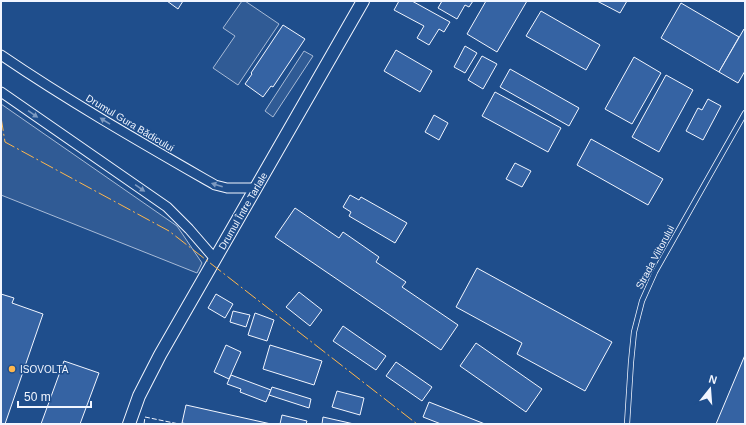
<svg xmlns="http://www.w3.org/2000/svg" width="746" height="425" viewBox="0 0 746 425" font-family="Helvetica,sans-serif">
	<rect width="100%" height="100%" fill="#1f4e8c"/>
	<g fill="#305b95" stroke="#a8bbd7">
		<polygon points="242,1 245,1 279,24 238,85 213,68 235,36 223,28"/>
		<polygon points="304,51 313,56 273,117 265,111"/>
		<polygon points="1,104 177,226 202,263 197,273 1,195"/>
	</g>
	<g fill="#3563a3" stroke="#f2f6ff">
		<polygon points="167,1 183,1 178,9"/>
		<polygon points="399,1 412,1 450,22 444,32 439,29 429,45 417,38 424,26 394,10"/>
		<polygon points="442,1 473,1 469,7 465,5 457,19 438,8"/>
		<polygon points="486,1 527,1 497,52 467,34"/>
		<polygon points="597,1 627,1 620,13"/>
		<polygon points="681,3 739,37 719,72 661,38"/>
		<polygon points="541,11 600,45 586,70 526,36"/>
		<polygon points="283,25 305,39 273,87 271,86 263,97 245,84 252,74 251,73"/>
		<polygon points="744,29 745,29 745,71 738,83 719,72"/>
		<polygon points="465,46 477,53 465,73 454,67"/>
		<polygon points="396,50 432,71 420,92 384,71"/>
		<polygon points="482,56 497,64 483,89 468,80"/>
		<polygon points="634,57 661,73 632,124 605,109"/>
		<polygon points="510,69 579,108 569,126 500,87"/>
		<polygon points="666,75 693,90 659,152 632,137"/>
		<polygon points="495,92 561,128 548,152 482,116"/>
		<polygon points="708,99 721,106 703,140 686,131 698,108 702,110"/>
		<polygon points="434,115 448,123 439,140 425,132"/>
		<polygon points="591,139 663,179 648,205 577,165"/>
		<polygon points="515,163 531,171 522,187 506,179"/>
		<polygon points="350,195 359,200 361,197 407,223 395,243 349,216 351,212 343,207"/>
		<polygon points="295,208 339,238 343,232 379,257 376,262 406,282 402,287 458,325 441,350 275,237"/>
		<polygon points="477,268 612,342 585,391 517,354 522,343 456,307"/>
		<polygon points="299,292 322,310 310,326 286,307"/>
		<polygon points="1,294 14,298 12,303 43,314 5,424 1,424"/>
		<polygon points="216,294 233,304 225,318 208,308"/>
		<polygon points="233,311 250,315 246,327 230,322"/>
		<polygon points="255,313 274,320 267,341 248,335"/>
		<polygon points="343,326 386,356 376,370 333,341"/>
		<polygon points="476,343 542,389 526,412 460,366"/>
		<polygon points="226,345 241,352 229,379 214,372"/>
		<polygon points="270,345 322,361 314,385 263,369"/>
		<polygon points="745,355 745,424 716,424"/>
		<polygon points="64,361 99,373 80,424 41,424"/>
		<polygon points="396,362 432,387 422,401 386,376"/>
		<polygon points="231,375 271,390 266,402 240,392 241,389 227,384"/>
		<polygon points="272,387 311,399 309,408 269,395"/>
		<polygon points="337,391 364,398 360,415 332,407"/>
		<polygon points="429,402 485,424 441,424 423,417"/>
		<polygon points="186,405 271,424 188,424 182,423"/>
		<polygon points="282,415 307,421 306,424 280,424"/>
		<polygon points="323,417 354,424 322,424"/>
	</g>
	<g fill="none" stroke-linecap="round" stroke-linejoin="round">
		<g stroke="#f2f6ff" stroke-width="6">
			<polyline id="service" points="627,424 631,362 634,332 642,301 655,272 745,113"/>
		</g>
		<g stroke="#f2f6ff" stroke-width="11">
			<g id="minor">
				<path d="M1,55C70,102 142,143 215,185L227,188H256"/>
				<polyline points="1,92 167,207 189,229 215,259"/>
			</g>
		</g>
		<g stroke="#f2f6ff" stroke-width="14">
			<polyline id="secondary" points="129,424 139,396 160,355 363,1"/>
		</g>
		<use href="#service" stroke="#1f4e8c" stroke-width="4.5"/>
		<use href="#minor" stroke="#1f4e8c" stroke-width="9"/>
		<use href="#secondary" stroke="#1f4e8c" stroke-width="12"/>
		<polyline stroke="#f2f6ff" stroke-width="1" stroke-dasharray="5 2" stroke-linecap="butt" points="144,424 145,417 179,424"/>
		<polyline stroke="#ffb74d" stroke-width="1" stroke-dasharray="14 3 2 3" stroke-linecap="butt" points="1,117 5,142 169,231 417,424"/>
	</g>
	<defs><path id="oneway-solid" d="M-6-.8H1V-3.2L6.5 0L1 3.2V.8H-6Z"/></defs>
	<g fill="#7e9ac0">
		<use href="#oneway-solid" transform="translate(33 114) rotate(35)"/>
		<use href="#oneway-solid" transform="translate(105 121) rotate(-148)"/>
		<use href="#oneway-solid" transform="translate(217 185) rotate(-162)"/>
		<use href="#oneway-solid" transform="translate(140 188) rotate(35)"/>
	</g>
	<circle fill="#ffb74d" stroke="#1f4e8c" stroke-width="1.5" cx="12" cy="369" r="4"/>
	<g text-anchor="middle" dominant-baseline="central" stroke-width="3" stroke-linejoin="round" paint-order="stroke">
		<g font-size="10" fill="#f2f6ff" stroke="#1f4e8c">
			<text transform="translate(130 123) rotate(31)">Drumul Gura Bădicului</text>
			<text transform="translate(243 211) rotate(-60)">Drumul Între Tarlale</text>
			<text transform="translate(655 257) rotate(-62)">Strada Viitorului</text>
		</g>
		<g font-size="10" fill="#f2f6ff" stroke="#1f4e8c" text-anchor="start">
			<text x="20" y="369">ISOVOLTA</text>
		</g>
	</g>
	<rect width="746" height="425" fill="none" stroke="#f2f6ff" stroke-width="4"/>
	<g transform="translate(710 389) rotate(17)" stroke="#1f4e8c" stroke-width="3" paint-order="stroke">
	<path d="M0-3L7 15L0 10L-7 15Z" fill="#f2f6ff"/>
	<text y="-6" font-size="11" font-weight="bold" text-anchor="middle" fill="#f2f6ff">N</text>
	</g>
	<path d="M18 401v6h73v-6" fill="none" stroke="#f2f6ff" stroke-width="2"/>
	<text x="24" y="401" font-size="12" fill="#f2f6ff" stroke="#1f4e8c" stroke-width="3" paint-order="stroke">50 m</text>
</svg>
